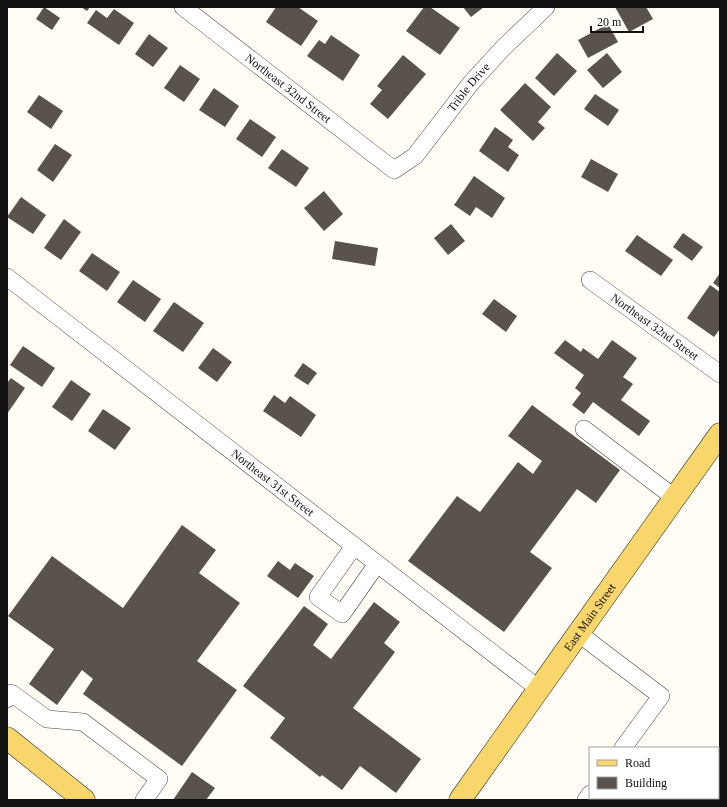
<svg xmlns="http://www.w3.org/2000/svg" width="727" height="807" viewBox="0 0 727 807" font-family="Georgia,serif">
	<rect width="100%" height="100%" fill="#fffdf5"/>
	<g fill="#5a524d">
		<polygon points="44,7 60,18 52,30 36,19"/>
		<polygon points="81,7 90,7 87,11"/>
		<polygon points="276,7 298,7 318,21 301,46 266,22"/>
		<polygon points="424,7 430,7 460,28 440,55 406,31"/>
		<polygon points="463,7 484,7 471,17"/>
		<polygon points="615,7 646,7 653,19 629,32"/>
		<polygon points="114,9 134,23 119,45 87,23 96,10 107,18"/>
		<polygon points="608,24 618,42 588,58 578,40"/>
		<polygon points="149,34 168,48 153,67 135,54"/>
		<polygon points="331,35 360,55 343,81 307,56 319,40 325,44"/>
		<polygon points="557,53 577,71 554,96 535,78"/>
		<polygon points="607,53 622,72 603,88 587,70"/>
		<polygon points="403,55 426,74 388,119 370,104 382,90 377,86"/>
		<polygon points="180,65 200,79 184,102 164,88"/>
		<polygon points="525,83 551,107 538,122 545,128 533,141 500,110"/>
		<polygon points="214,88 239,106 225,127 199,110"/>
		<polygon points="595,94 619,110 608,126 584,109"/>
		<polygon points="39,95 63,111 51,129 27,112"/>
		<polygon points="250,119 276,137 262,157 236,139"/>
		<polygon points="495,127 513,140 508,147 519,155 508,172 479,151"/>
		<polygon points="55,144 72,155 53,182 37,170"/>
		<polygon points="282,149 309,168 296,187 268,168"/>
		<polygon points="591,159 618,174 608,192 581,177"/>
		<polygon points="474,176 505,198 492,218 476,207 470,216 454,205"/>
		<polygon points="324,191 343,214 324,231 304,208"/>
		<polygon points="21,197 46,215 33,234 7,217"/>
		<polygon points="64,219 81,232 61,260 44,248"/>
		<polygon points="451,224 465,241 448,255 434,238"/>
		<polygon points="683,233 703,247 692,261 673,247"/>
		<polygon points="637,235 673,260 661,276 625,251"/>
		<polygon points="335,241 378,248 375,266 332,259"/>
		<polygon points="92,253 120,272 107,291 79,271"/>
		<polygon points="720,273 720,288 713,283"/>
		<polygon points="133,280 161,299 145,322 117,302"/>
		<polygon points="710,285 720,292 720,329 714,337 687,318"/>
		<polygon points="494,299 517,316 506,332 482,314"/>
		<polygon points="174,302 204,323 183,352 153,331"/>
		<polygon points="565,340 581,352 583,348 598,359 612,340 637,358 623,377 633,384 621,400 650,421 639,436 593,402 584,414 572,405 581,393 575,388 584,375 554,353"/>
		<polygon points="23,346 55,368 42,387 10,365"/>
		<polygon points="213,348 232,362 217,382 198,368"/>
		<polygon points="303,363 317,373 308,385 294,376"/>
		<polygon points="11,378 25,388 7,414 7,383"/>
		<polygon points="71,380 91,394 72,421 52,407"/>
		<polygon points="274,395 285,403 290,396 316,415 301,437 263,411"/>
		<polygon points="532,405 620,470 596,503 577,489 530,552 552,568 504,632 408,561 457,496 480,512 518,462 533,474 542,461 508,436"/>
		<polygon points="103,409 131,428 115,450 88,431"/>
		<polygon points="182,525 216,550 199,573 240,603 197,661 237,690 182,766 83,694 93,679 82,670 57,705 29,684 54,649 8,616 52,556 123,608"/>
		<polygon points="278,561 290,570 295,563 314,576 298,598 267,576"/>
		<polygon points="374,602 400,622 384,643 395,652 353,708 421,759 396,793 360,766 342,790 322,775 320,777 270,738 285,718 243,686 304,606 328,624 313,645 331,659"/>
		<polygon points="192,772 215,788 206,800 173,800"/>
	</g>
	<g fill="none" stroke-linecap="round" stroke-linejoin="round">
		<g stroke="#444" stroke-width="18">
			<g id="minor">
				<path id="s1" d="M183,7L394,170L415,156L471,83L503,48L546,7"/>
				<path id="s2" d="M7,277L539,689"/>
				<path id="s3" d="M590,280L720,374"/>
				<polyline points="584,429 675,498"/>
				<polyline points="354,546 318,597 342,614 377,564"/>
				<polyline points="578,633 661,696 623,748"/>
				<polyline points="7,699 11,693 47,719 83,722 159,779 144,800"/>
				<polyline points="586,800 590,794"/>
			</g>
		</g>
		<g stroke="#222" stroke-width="23">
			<g id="major">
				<polyline points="7,738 84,800"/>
				<path id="s4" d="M460,800L720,434"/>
			</g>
		</g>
		<use href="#minor" stroke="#fff" stroke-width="17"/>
		<use href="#major" stroke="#f9d66b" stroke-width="22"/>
	</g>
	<g text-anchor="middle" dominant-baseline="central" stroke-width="4" stroke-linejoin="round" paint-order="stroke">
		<g font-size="12" fill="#111" stroke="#fff">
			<text stroke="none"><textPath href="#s1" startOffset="133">Northeast 32nd Street</textPath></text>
			<text stroke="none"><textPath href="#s1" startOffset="379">Trible Drive</textPath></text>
			<text stroke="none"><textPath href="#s3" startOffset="80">Northeast 32nd Street</textPath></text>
			<text stroke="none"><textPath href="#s2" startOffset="336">Northeast 31st Street</textPath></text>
			<text stroke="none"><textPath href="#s4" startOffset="224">East Main Street</textPath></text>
		</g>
	</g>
	<rect width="727" height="807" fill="none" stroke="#111111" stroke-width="16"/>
	<rect x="589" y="747" width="130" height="52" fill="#ffffff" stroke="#a0a0a0"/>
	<rect x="597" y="760" width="20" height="6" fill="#f9d66b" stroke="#a0a0a0"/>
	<text x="625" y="767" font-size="12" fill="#111111">Road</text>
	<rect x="597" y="777" width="20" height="12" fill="#5a524d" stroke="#a0a0a0"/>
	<text x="625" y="787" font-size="12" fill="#111111">Building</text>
	<path d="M591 26v6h52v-6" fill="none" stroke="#111111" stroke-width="2"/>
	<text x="597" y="26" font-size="12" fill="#111111" stroke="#ffffff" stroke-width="3" paint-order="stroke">20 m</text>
</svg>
